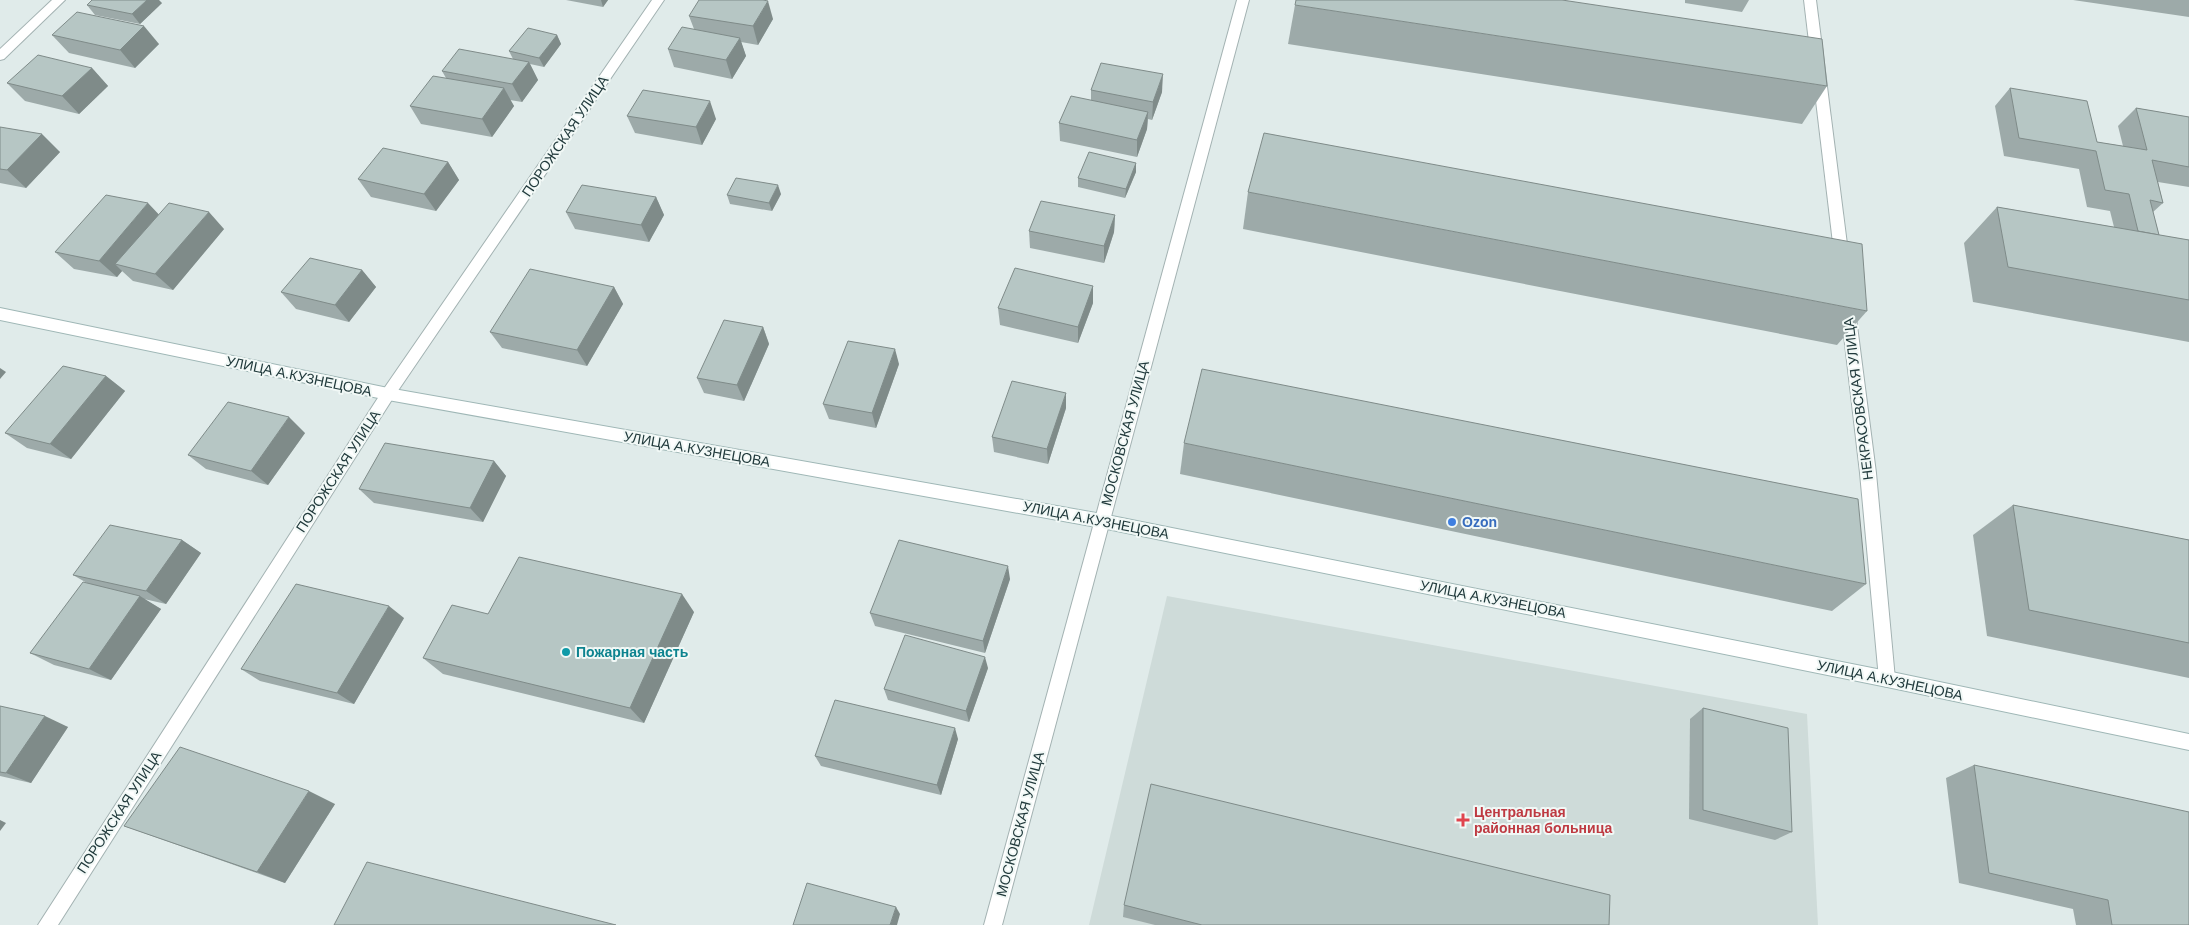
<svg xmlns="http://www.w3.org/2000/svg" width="2189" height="925" viewBox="0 0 2189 925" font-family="Helvetica,sans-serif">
	<rect width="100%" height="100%" fill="#e0ebea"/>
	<polygon fill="#cedbd9" points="1167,596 1807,714 1818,925 1089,925"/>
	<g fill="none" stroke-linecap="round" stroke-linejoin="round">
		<g stroke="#a3b2b2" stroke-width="2">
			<g id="street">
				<polygon points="52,0 65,0 4,59 0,60 0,49"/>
				<polygon points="652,0 664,0 393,398 58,925 38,925 383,390"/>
				<polygon points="1237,0 1249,0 1002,925 984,925"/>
				<polygon points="1804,0 1816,0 1849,260 1847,264 1837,264 1835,260"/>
				<polygon points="1848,305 1853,306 1855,310 1876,473 1895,679 1893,685 1887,687 1881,685 1879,679 1860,473 1841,310 1843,306"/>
			</g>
		</g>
		<g stroke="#9fb7b6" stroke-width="2">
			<polygon id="secondary" points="0,308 388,388 1102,514 1887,671 2189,734 2189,750 1887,687 1102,528 388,400 0,320"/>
		</g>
		<use href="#street" fill="#fff" fill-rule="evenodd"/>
		<use href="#secondary" fill="#fff" fill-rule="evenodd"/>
	</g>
	<g fill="#9daaa9">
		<polygon points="566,0 608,0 603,7"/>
		<polygon points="1685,0 1749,0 1742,12 1685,3"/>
		<polygon points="2073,0 2189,0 2189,17"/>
		<polygon points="162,3 140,24 95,15 87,5"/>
		<polygon points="1295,5 1827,86 1802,124 1288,44"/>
		<polygon points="689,16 773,19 758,45 741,42 746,56 732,79 674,67 668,49 694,29"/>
		<polygon points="52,35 159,44 135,68 69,53"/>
		<polygon points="557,35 561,44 544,67 530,64 538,80 522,102 510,100 514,106 492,137 421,124 410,106 446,78 442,71 513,59 509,51"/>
		<polygon points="92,68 108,86 79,114 25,101 7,83"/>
		<polygon points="2010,88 2097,142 2123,146 2118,126 2136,108 2189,117 2189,187 2158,182 2163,203 2153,212 2159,235 2189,240 2189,342 1973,302 1964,243 1997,207 2114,227 2110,211 2087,207 2079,169 2004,156 1995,106"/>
		<polygon points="1091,90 1162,92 1152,120 1148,119 1147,129 1137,157 1060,141 1059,123 1091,100"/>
		<polygon points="627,116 716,119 702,145 635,133"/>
		<polygon points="0,127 60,152 26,188 0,183"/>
		<polygon points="448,162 459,180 436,211 371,197 358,179"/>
		<polygon points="1136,163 1136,172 1125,198 1078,187 1078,178"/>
		<polygon points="1248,192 1867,311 1837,345 1243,229"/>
		<polygon points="781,194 772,211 730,204 727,195"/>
		<polygon points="656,197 664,215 649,242 575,229 566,212"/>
		<polygon points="159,215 224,229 173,290 133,281 122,271 117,277 74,269 55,252"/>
		<polygon points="1115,215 1114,232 1104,263 1030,248 1029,231"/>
		<polygon points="362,270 376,287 349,322 296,309 281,292"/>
		<polygon points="1093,286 1093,303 1078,343 1000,325 998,308"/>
		<polygon points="614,287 623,304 587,366 502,348 490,332"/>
		<polygon points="763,327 769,344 744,401 704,393 697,378"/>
		<polygon points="899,364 876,428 829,419 823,404"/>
		<polygon points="106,376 125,391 71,459 27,448 5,433"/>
		<polygon points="1066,408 1048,464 994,452 992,437"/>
		<polygon points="305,433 268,485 206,469 188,455"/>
		<polygon points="1184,443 1866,584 1832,611 1180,474"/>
		<polygon points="494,461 506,476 483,522 374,503 359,489"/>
		<polygon points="2013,505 2189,540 2189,678 1987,636 1973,535"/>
		<polygon points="182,540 201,553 166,604 144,599 161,609 111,680 54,665 30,653 87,583 73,575"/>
		<polygon points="1010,579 985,653 875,626 870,613"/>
		<polygon points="694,612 644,723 443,674 423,658 488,614"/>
		<polygon points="404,618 354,704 260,681 241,669"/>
		<polygon points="988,668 969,722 888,700 884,689"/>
		<polygon points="0,706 68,727 31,783 0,776"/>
		<polygon points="1703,708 1792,832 1775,840 1689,819 1690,719"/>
		<polygon points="958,739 941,795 821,766 815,756"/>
		<polygon points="1974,765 2189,925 2076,925 2073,909 1959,883 1946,778"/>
		<polygon points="335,804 285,883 124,826"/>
		<polygon points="1124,905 1609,925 1155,925 1123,917"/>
	</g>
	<g fill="#7f8b89">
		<polygon points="147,0 159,0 162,3 140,24 132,14"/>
		<polygon points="601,0 608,0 603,7"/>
		<polygon points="768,1 773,19 758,45 753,26"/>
		<polygon points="144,26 159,44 135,68 120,50"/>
		<polygon points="557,35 561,44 544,67 539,58"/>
		<polygon points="740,38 746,56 732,79 726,60"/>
		<polygon points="529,62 538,80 522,102 512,84"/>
		<polygon points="92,68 108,86 79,114 62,96"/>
		<polygon points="1163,74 1162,92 1152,120 1153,102"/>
		<polygon points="504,88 514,106 492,137 482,119"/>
		<polygon points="710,101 716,119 702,145 696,127"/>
		<polygon points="1148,112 1147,129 1137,157 1137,140"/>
		<polygon points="42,134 60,152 26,188 7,170"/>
		<polygon points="448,162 459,180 436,211 424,194"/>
		<polygon points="1136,163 1136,172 1125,198 1126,189"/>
		<polygon points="778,185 781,194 772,211 769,203"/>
		<polygon points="656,197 664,215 649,242 641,225"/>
		<polygon points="148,203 165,221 115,264 122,271 117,277 99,261"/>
		<polygon points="209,212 224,229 173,290 155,274"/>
		<polygon points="1115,215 1114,232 1104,263 1104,246"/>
		<polygon points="362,270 376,287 349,322 335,305"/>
		<polygon points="1093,286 1093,303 1078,343 1078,327"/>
		<polygon points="614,287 623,304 587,366 577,350"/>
		<polygon points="763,327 769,344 744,401 737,385"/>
		<polygon points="895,349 899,364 876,428 872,413"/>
		<polygon points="0,368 6,372 0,379"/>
		<polygon points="106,376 125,391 71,459 50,444"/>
		<polygon points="1066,393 1066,408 1048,464 1047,449"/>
		<polygon points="289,417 305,433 268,485 251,471"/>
		<polygon points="494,461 506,476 483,522 470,508"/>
		<polygon points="182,540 201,553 166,604 146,591"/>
		<polygon points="1008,566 1010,579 985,653 983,641"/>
		<polygon points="682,594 694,612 644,723 630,708"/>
		<polygon points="140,596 161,609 111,680 89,669"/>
		<polygon points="389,606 404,618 354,704 337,693"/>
		<polygon points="985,657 988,668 969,722 966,711"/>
		<polygon points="45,716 68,727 31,783 6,773"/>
		<polygon points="955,728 958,739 941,795 937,785"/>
		<polygon points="309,791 335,804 285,883 257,872"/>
		<polygon points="0,820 6,823 0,831"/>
		<polygon points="896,907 900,914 897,925 890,925"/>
	</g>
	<g fill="#b6c6c4" stroke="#7f8b89">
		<polygon points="92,0 147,0 132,14 87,5"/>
		<polygon points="699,0 763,0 768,1 753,26 689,16"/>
		<polygon points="1296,0 1562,0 1822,39 1827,86 1295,5"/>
		<polygon points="77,12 144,26 120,50 52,35"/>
		<polygon points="682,27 740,38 726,60 668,49"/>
		<polygon points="528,28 557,35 539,58 509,51"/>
		<polygon points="459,49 529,62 512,84 442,71"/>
		<polygon points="38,55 92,68 62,96 7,83"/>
		<polygon points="1101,63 1163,74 1153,102 1091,90"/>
		<polygon points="433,76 504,88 482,119 410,106"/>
		<polygon points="2010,88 2087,101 2097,142 2147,150 2136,108 2189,117 2189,167 2152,160 2163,203 2150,200 2159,235 2138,231 2129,194 2105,190 2096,151 2019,138"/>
		<polygon points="643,90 710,101 696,127 627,116"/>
		<polygon points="1071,96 1148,112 1137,140 1059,123"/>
		<polygon points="0,127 42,134 7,170 0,169"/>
		<polygon points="1264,133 1862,244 1867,311 1248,192"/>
		<polygon points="383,148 448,162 424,194 358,179"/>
		<polygon points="1089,152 1136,163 1126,189 1078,178"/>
		<polygon points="736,178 778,185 769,203 727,195"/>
		<polygon points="582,185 656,197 641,225 566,212"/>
		<polygon points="106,195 148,203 99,261 55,252"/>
		<polygon points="1041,201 1115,215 1104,246 1029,231"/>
		<polygon points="169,203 209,212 155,274 115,264"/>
		<polygon points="1997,207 2189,240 2189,300 2008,267"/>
		<polygon points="310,258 362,270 335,305 281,292"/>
		<polygon points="1015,268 1093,286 1078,327 998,308"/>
		<polygon points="530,269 614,287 577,350 490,332"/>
		<polygon points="724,320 763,327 737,385 697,378"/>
		<polygon points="848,341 895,349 872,413 823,404"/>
		<polygon points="63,366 106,376 50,444 5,433"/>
		<polygon points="1202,369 1858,499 1866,584 1184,443"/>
		<polygon points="1012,381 1066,393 1047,449 992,437"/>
		<polygon points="228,402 289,417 251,471 188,455"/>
		<polygon points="385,443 494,461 470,508 359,489"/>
		<polygon points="2013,505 2189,540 2189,643 2029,610"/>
		<polygon points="110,525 182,540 146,591 73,575"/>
		<polygon points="899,540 1008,566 983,641 870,613"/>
		<polygon points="519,557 682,594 630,708 423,658 452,605 488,614"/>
		<polygon points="83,582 140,596 89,669 30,653"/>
		<polygon points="296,584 389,606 337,693 241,669"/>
		<polygon points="905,635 985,657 966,711 884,689"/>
		<polygon points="835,700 955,728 937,785 815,756"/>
		<polygon points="0,706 45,716 6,773 0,772"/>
		<polygon points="1703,708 1788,728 1792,832 1703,810"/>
		<polygon points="180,747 309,791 257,872 124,826"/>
		<polygon points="1974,765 2189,812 2189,925 2112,925 2108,900 1989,873"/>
		<polygon points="1151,784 1610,895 1609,925 1202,925 1124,905"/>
		<polygon points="367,862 616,925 334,925"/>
		<polygon points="807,883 896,907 890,925 793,925"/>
	</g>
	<circle fill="#3f7fe0" stroke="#f1f8f6" stroke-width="2" cx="1452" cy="522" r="5"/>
	<circle fill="#0f9aa8" stroke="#f1f8f6" stroke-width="2" cx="566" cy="652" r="5"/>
	<path fill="#e0444e" stroke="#f1f8f6" stroke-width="2" d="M1460.5 812.5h5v5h5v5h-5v5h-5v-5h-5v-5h5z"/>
	<g text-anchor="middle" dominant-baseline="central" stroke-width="4" stroke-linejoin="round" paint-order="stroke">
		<g font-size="14" fill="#213a3c" stroke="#f1f8f6">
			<text transform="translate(565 136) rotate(-56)">ПОРОЖСКАЯ УЛИЦА</text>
			<text transform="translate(299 376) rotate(12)">УЛИЦА А.КУЗНЕЦОВА</text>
			<text transform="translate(1858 399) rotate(-97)">НЕКРАСОВСКАЯ УЛИЦА</text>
			<text transform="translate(1125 433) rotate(-75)">МОСКОВСКАЯ УЛИЦА</text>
			<text transform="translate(697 449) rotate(10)">УЛИЦА А.КУЗНЕЦОВА</text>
			<text transform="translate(338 471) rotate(-57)">ПОРОЖСКАЯ УЛИЦА</text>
			<text transform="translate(1096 520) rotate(11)">УЛИЦА А.КУЗНЕЦОВА</text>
			<text transform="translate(1493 599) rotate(11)">УЛИЦА А.КУЗНЕЦОВА</text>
			<text transform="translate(1890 680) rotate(12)">УЛИЦА А.КУЗНЕЦОВА</text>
			<text transform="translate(119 812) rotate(-57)">ПОРОЖСКАЯ УЛИЦА</text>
			<text transform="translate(1020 824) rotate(-75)">МОСКОВСКАЯ УЛИЦА</text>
		</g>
		<g font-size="14" font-weight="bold" fill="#366cbe" stroke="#f1f8f6" text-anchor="start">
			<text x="1462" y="522">Ozon</text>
		</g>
		<g font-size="14" font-weight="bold" fill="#0d838f" stroke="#f1f8f6" text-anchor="start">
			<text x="576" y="652">Пожарная часть</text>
		</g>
		<g font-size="14" font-weight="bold" fill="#be3a42" stroke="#f1f8f6" text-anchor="start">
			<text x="1474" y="812">Центральная<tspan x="1474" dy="16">районная больница</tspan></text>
		</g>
	</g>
</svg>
